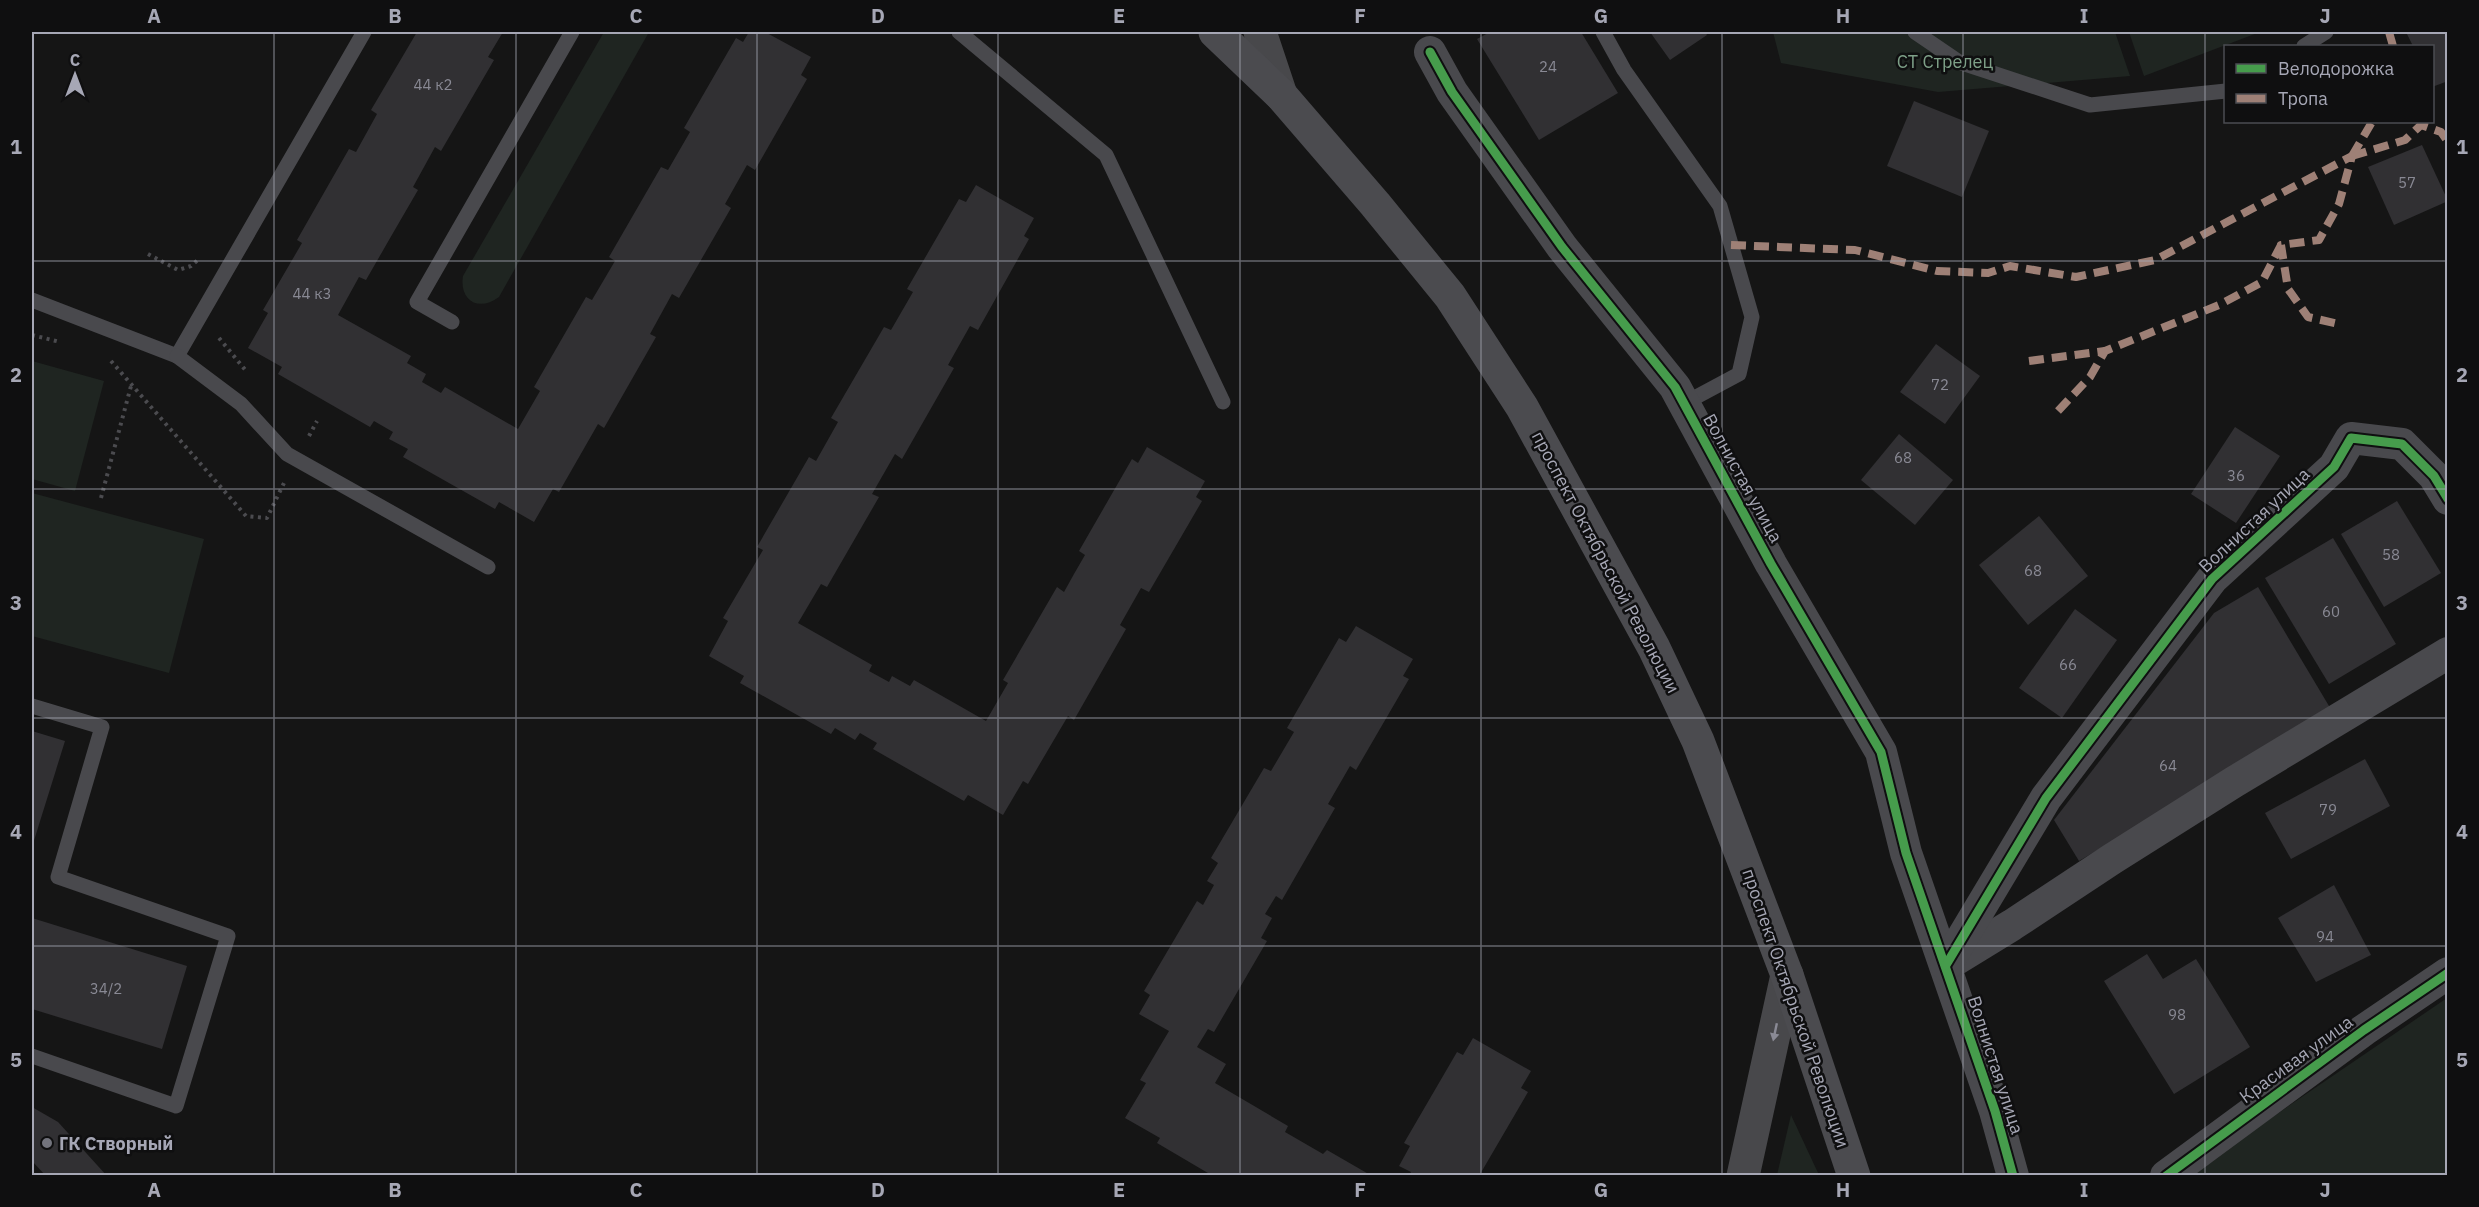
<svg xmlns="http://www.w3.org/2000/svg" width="2479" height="1207" viewBox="0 0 2479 1207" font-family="'IBM Plex Sans',sans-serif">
	<rect width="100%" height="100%" fill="#151515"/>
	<g fill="#1f2521">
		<path d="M604,32H649L499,297C479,312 459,301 463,276Z"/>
		<polygon points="1773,32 2115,32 2130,76 1938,92 1781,63"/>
		<polygon points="2129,32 2260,32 2144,76"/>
		<polygon points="32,361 104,381 75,491 32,479"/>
		<polygon points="32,493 204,539 169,673 32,636"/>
		<polygon points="2447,998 2447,1175 2186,1176 2212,1162 2271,1118"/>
		<polygon points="1791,1115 1819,1175 1777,1175"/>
	</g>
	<g fill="#313033">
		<polygon points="417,32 503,32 488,57 494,60 441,151 435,147 413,187 418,190 393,233 366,280 359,277 338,315 411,356 407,363 426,374 422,382 441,393 445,387 518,429 540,391 534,387 586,297 592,300 615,261 609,257 661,167 668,170 690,132 684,128 736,38 743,42 749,32 765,32 811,57 801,75 807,79 755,170 747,165 725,204 731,208 679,298 672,294 650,334 656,337 604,428 598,424 559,492 553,489 534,522 499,502 495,509 403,457 408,449 389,439 393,432 374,421 370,427 278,374 282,367 248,348 268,313 263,310 302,243 297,240 349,149 356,152 377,114 371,110"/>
		<polygon points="1490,32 1581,32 1618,93 1539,140 1477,39"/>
		<polygon points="1650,32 1705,32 1707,35 1670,60"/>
		<polygon points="2406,32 2448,32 2448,81 2432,87 2432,46 2413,46"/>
		<polygon points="1914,101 1989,131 1962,197 1887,166"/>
		<polygon points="2422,145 2448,201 2394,225 2368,167"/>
		<polygon points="976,185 1034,218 1024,236 1029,239 978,330 970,326 948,365 954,368 902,459 895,454 872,494 879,497 827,587 821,584 798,623 872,665 869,671 889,682 892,676 910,686 914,680 986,721 1008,683 1003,680 1057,587 1064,592 1074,574 1085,555 1079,551 1132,459 1138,463 1147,447 1205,481 1196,497 1202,501 1149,592 1141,588 1120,625 1126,629 1074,720 1068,716 1028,784 1023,781 1003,815 968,795 964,801 873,749 877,743 860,733 855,740 835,728 831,734 740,683 744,676 709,656 728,621 723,618 763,550 757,547 809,457 816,461 838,422 831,418 884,327 891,330 913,292 907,289 959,199 966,202"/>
		<polygon points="1936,344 1980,376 1945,424 1900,392"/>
		<polygon points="2235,427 2280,456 2236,523 2191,494"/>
		<polygon points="1899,434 1953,480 1915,525 1861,480"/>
		<polygon points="2397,501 2441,573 2384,607 2341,534"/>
		<polygon points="2039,516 2088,576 2028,625 1979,565"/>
		<polygon points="2333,538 2396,644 2329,684 2265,578"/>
		<polygon points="2258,587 2332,711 2079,861 2054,820 2214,613"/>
		<polygon points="2075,609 2117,640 2062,718 2019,688"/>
		<polygon points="1356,626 1413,659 1403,676 1409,679 1356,770 1350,766 1328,804 1335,808 1282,900 1276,896 1265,914 1272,918 1261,938 1267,941 1214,1032 1208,1029 1197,1047 1226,1064 1215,1083 1288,1126 1285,1132 1323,1154 1327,1150 1372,1176 1213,1176 1157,1143 1160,1138 1125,1118 1146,1083 1140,1080 1169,1031 1139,1014 1150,995 1144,991 1197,901 1203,905 1214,885 1207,881 1218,863 1211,858 1264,768 1271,771 1294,732 1287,728 1339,638 1346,642"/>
		<polygon points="32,731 65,741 32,847"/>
		<polygon points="2365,759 2390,806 2291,859 2265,813"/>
		<polygon points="2334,885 2371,955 2316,982 2278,918"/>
		<polygon points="32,918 187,966 162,1049 32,1009"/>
		<polygon points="2147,954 2163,979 2196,959 2250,1047 2174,1094 2104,981"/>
		<polygon points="1473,1038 1531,1071 1521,1088 1528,1092 1479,1176 1409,1176 1411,1172 1399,1166 1410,1146 1404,1143 1457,1052 1463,1055"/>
		<polygon points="32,1107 58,1122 107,1176 46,1176 32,1161"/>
	</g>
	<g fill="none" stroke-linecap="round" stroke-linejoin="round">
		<g stroke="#4b4b4f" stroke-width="4" stroke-dasharray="3 4.5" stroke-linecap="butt">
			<polyline points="148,254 178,270 191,266 199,259"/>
			<polyline points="32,335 60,342"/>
			<polyline points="219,338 247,372"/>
			<polyline points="111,361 246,516 267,518 284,483"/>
			<polyline points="309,436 317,421"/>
			<polyline points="101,498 131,386"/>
		</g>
		<g stroke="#49494d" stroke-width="15">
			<polyline points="959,32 1106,155 1223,402"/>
			<polyline points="1603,32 1624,70 1720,206 1752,317 1739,374 1683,404"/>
			<polyline points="1915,32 1959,62 2090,105 2226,91"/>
			<polyline points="2304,46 2326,32"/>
			<polyline points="32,300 177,356 364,32"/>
			<polyline points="452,322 417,302 572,32"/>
			<polyline points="177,356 241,404 287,454 488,567"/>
			<polyline points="32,706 102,727 58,877 228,936 176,1106 32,1056"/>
		</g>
		<g stroke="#49494d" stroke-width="32">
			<polyline points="1430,52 1452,92 1562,247 1675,387 1771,564 1881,752 1906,853 1995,1111 2013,1176"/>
			<polyline points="1950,963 2012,925 2112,859 2234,782 2448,653"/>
			<polyline points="1946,965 2046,798 2212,579 2334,467 2351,438 2402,444 2434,476 2448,499"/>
			<polyline points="2166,1176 2364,1030 2448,973"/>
		</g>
		<g stroke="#48484b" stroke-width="33">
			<polyline points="1260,32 1281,95"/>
			<polyline points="1743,1176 1787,975"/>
		</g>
		<polyline stroke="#4b4b4f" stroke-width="33" points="1215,32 1281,95 1375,204 1450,296 1522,407 1654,648 1698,741 1787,975 1854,1176"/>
		<g stroke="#9e8076" stroke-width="8" stroke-dasharray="15 8" stroke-linecap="butt">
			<polyline points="2389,32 2393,46"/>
			<polyline points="2352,156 2405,140 2421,125 2441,132 2448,142"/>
			<polyline points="2352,156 2372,122"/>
			<polyline points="1731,245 1855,250 1937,271 1988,273 2010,266 2076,277 2155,260 2352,156 2339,204 2319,240 2281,245 2288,289 2308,317 2339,324"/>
			<polyline points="2029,361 2105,351"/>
			<polyline points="2058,411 2090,377 2105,351 2219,305 2262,282 2281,245"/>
		</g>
		<g stroke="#0f0f10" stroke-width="13">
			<g id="cycleway">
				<polyline points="1430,52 1452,92 1562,247 1675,387 1771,564 1881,752 1906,853 1995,1111 2013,1176"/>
				<polyline points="1946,965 2046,798 2212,579 2334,467 2351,438 2402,444 2434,476 2448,499"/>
				<polyline points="2166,1176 2364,1030 2448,973"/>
			</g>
		</g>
		<use href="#cycleway" stroke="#469c4c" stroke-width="9"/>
	</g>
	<defs><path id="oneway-solid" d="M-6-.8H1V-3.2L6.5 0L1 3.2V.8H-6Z" transform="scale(1.5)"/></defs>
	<use fill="#8a8a95" href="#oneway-solid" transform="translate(1775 1032) rotate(102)"/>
	<path fill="none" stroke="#a6a7b5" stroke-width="1.5" stroke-opacity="0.55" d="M274,32V1176M516,32V1176M757,32V1176M998,32V1176M1240,32V1176M1481,32V1176M1722,32V1176M1963,32V1176M2205,32V1176M32,261H2448M32,489H2448M32,718H2448M32,946H2448"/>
	<circle fill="#73747d" stroke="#0f0f10" stroke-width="2" cx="47" cy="1143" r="6"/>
	<g text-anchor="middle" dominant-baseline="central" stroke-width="5" stroke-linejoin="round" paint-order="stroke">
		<g font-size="15" fill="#898994">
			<text x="1548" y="66">24</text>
			<text x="433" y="84">44 к2</text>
			<text x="2407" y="182">57</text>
			<text x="312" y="293">44 к3</text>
			<text x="1940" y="384">72</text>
			<text x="1903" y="457">68</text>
			<text x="2236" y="475">36</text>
			<text x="2391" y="554">58</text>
			<text x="2033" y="570">68</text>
			<text x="2331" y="611">60</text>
			<text x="2068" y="664">66</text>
			<text x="2168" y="765">64</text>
			<text x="2328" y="809">79</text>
			<text x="2325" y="936">94</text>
			<text x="106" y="988">34/2</text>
			<text x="2177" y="1014">98</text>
		</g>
		<g font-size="18" fill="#7ea088" stroke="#0f0f10">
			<text x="1945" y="61">СТ Стрелец</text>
		</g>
		<g font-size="18" fill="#a6a7b5" stroke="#0f0f10">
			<text transform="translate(1743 478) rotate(61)">Волнистая улица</text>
			<text transform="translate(2254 520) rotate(-43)">Волнистая улица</text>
			<text transform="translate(1606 562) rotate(62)">проспект Октябрьской Революции</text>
			<text transform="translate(1796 1008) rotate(71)">проспект Октябрьской Революции</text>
			<text transform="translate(2296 1059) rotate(-36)">Красивая улица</text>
			<text transform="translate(1996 1065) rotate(72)">Волнистая улица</text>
		</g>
		<g font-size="18" font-weight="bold" fill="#a6a7b5" stroke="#0f0f10" text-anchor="start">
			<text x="59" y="1143">ГК Створный</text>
		</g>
	</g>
	<rect width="2479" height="1207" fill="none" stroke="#0f0f10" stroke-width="66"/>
	<rect x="2224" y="45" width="210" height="78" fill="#0f0f10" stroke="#4b4c52" stroke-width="1.5"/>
	<rect x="2236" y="64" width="30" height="9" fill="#469c4c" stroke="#4b4c52" stroke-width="1.5"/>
	<text x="2278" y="75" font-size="18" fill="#a6a7b5">Велодорожка</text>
	<rect x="2236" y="94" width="30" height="9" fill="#9e8076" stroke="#4b4c52" stroke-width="1.5"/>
	<text x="2278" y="105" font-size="18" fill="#a6a7b5">Тропа</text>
	<g transform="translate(75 75)" stroke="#0f0f10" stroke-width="4.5" paint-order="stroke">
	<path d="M0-4.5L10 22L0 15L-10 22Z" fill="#a6a7b5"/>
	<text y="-9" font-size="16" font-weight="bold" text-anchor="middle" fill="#a6a7b5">С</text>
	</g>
	<rect x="33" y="33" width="2413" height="1141" fill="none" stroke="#a6a7b5" stroke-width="2"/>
	<g font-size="20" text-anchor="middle" font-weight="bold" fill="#a6a7b5">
		<text x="154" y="23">A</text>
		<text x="395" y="23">B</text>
		<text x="636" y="23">C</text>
		<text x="878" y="23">D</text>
		<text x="1119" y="23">E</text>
		<text x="1360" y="23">F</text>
		<text x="1601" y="23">G</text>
		<text x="1843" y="23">H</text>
		<text x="2084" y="23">I</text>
		<text x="2325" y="23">J</text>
		<text x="16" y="154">1</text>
		<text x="2462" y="154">1</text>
		<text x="16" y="382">2</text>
		<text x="2462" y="382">2</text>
		<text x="16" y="610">3</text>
		<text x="2462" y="610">3</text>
		<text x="16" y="839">4</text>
		<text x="2462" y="839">4</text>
		<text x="16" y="1067">5</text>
		<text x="2462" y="1067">5</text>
		<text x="154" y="1197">A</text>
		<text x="395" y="1197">B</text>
		<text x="636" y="1197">C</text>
		<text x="878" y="1197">D</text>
		<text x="1119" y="1197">E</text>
		<text x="1360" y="1197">F</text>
		<text x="1601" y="1197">G</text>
		<text x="1843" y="1197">H</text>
		<text x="2084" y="1197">I</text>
		<text x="2325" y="1197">J</text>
	</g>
</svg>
